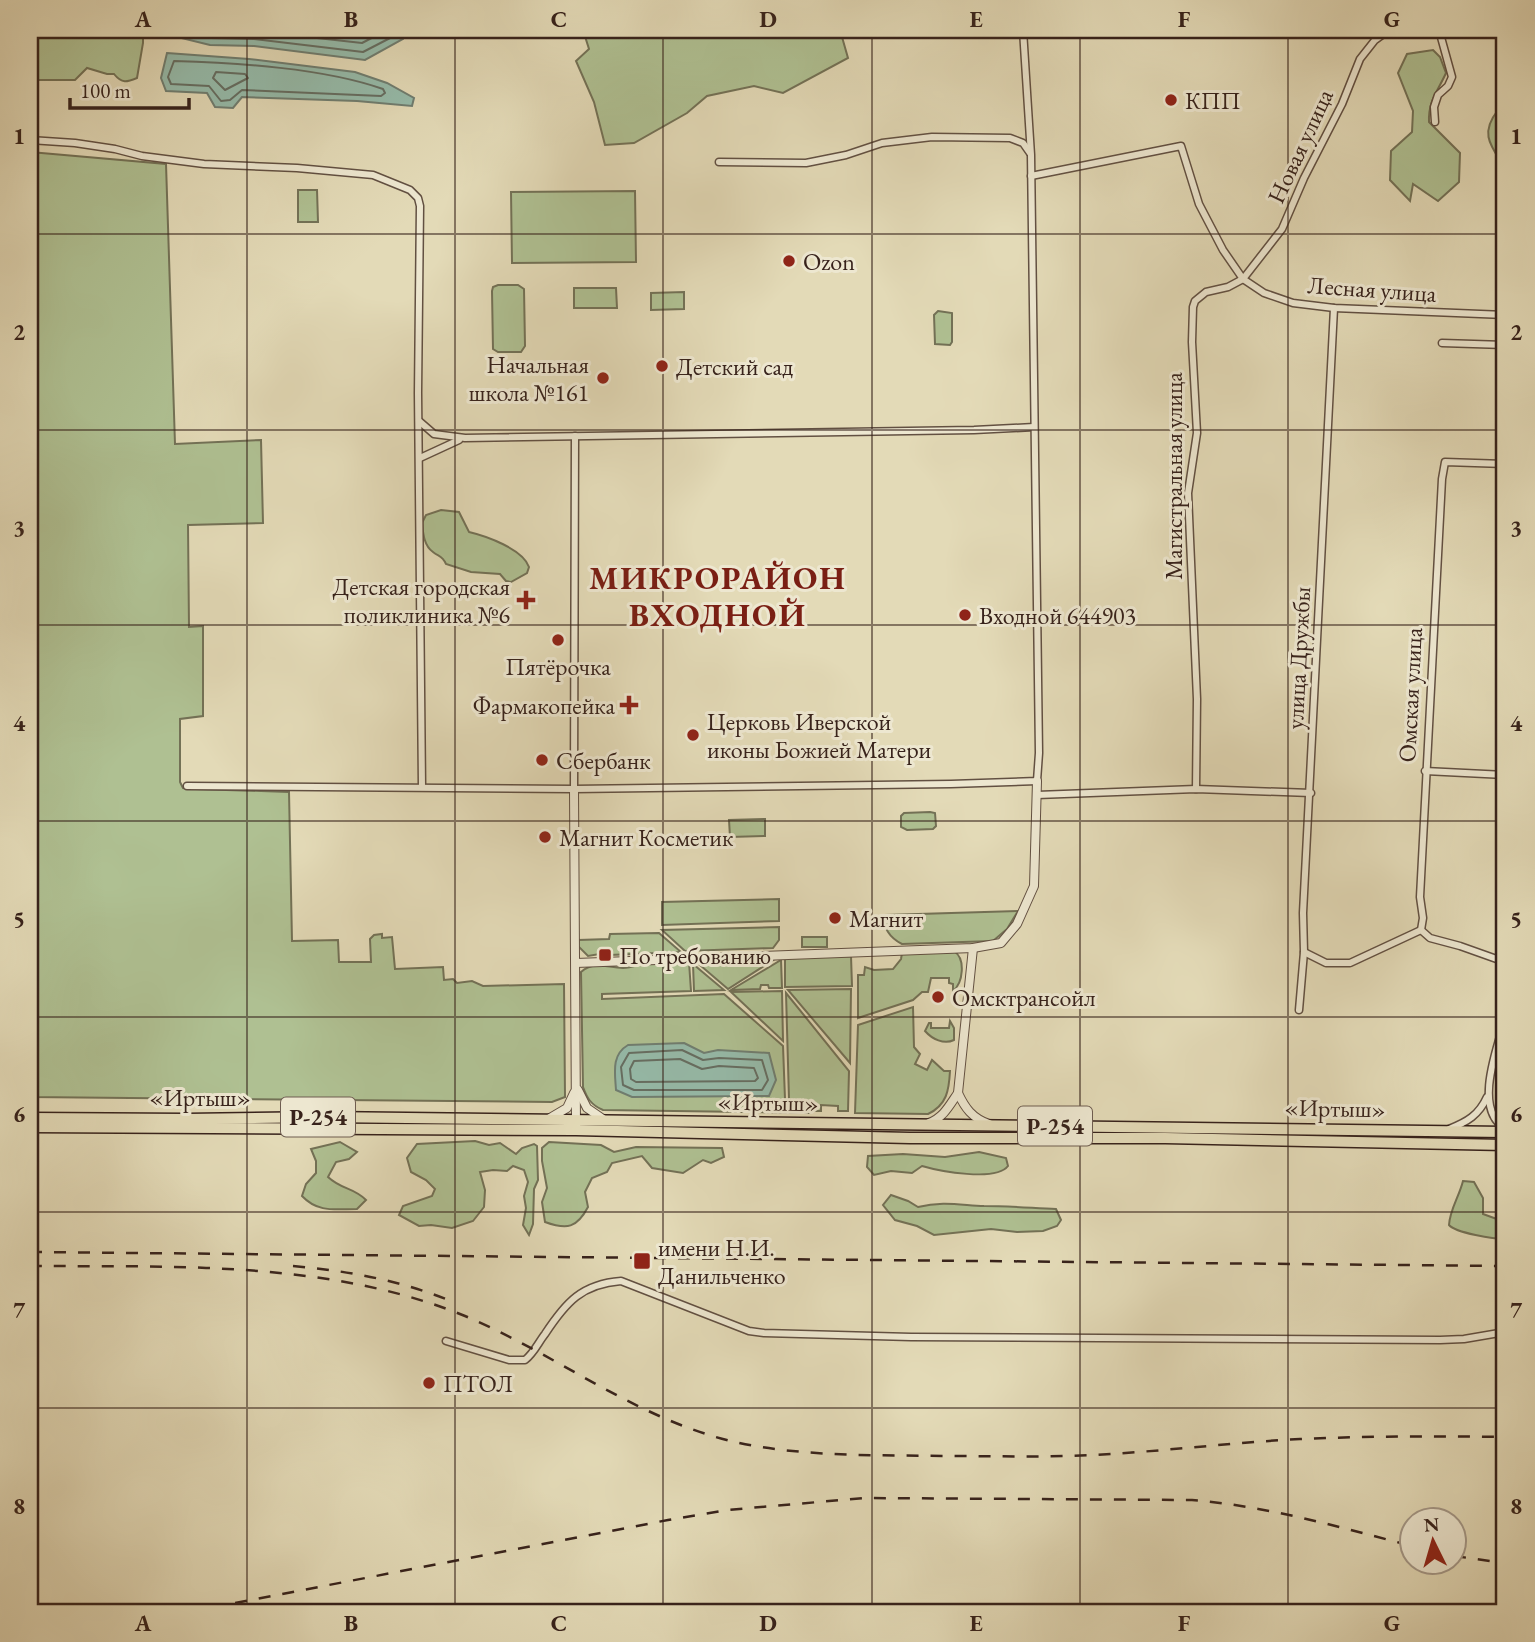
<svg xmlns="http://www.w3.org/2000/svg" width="1535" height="1642" viewBox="0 0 1535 1642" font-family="'EB Garamond',serif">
	<rect width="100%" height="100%" fill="#e3dab7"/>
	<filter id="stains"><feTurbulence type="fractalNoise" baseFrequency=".00286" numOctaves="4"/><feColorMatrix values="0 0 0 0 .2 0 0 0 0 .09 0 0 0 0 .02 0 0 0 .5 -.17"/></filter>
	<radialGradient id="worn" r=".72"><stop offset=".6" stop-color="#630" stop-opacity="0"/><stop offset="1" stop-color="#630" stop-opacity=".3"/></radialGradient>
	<g fill="#afc092" stroke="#737156" stroke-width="2">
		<path d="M36,30H143V43L137,78C127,82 122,84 114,74H107L87,68L75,80H37L34,90L37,103L30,115V35Z"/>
		<polygon points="583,30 840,30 848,58 783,93 754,86 707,96 687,113 634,143 605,145 594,102 576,61 589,49"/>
		<path d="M1433,50L1440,57L1446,73C1438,91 1428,101 1429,122L1460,153L1459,182L1438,201L1413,184L1410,201L1390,180L1391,151L1412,132L1413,111L1398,73L1407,54Z"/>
		<path d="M1503,80H1505V168C1491,146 1479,134 1498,110L1497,87Z"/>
		<polygon points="30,152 166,164 175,444 261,440 263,523 188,525 189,627 203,626 203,716 180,719 180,782 183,788 196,789 289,792 292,941 338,940 339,962 371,962 370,939 374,935 382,934 382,938 392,937 395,969 443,967 444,980 453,979 457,983 472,981 483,986 564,984 565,1097 552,1102 30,1097"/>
		<polygon points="298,190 317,190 318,222 298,222"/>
		<polygon points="635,191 636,262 512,263 511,192"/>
		<polygon points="498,285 518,285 524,289 525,346 521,352 498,352 493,349 492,291 493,287"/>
		<polygon points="574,288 616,288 617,308 574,308"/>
		<polygon points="684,292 684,309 651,310 651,293"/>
		<polygon points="938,311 952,313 952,342 950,345 935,344 934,315"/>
		<path d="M441,510L459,512L469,532C486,536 523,549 529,567L527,573L511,582L506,581L500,574L471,572L446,564C442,555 439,557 433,552C424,546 423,533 422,523L426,515Z"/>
		<polygon points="930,812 935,813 936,826 933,829 907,830 901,827 901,816 904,813"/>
		<polygon points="765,819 765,836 730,837 729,820"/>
		<polygon points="779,899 779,921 662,925 662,902"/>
		<path d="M1018,911L1007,929L993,941L902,944C890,938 882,927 885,915Z"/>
		<polygon points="779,927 779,940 773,948 685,951 662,930"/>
		<polygon points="659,933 681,952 610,955 605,954 604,949 600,950 600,954 588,956 578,946 579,940 609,939 610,934"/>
		<rect x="802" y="937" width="25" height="10"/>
		<path d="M954,951C966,959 963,983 953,991V984L949,983V978H931L928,992H922L913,1000L858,1018V975H864L865,967L874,970L893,969L901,959L902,953Z"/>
		<polygon points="851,956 852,986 785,987 785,957"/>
		<polygon points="778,957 728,989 694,960"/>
		<polygon points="781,960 782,988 769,988 768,985 761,985 760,989 731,990"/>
		<path d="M689,962L691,991L602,994V999L724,994L783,1046L785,1099L807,1113L603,1110C591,1105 587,1098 583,1087L581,972C595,960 607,968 623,968C631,968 637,965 645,963C658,960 675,963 689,962Z"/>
		<polygon points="693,964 724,990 694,991"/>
		<polygon points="851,989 850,1063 788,990"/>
		<polygon points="782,991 783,1041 731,992"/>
		<polygon points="786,993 849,1071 848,1111 838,1111 838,1106 821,1105 821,1111 810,1111 789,1099"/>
		<path d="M913,1007L914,1047L920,1054L915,1064L927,1070L932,1060L944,1071H950C949,1090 947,1105 928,1114L855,1113L858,1025Z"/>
		<path d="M950,1021L954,1028V1040C944,1045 932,1039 925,1031L929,1023H931V1028H949Z"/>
		<polygon points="475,1141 489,1145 500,1143 516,1154 522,1148 534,1144 537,1146 538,1180 534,1189 533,1224 529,1235 523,1225 526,1208 524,1196 528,1182 524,1170 513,1166 507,1171 493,1170 480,1172 485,1190 484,1207 473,1221 452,1228 431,1225 419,1226 399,1215 403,1206 432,1196 435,1189 426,1180 411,1172 407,1158 417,1144"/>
		<path d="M340,1142L357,1152L349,1159L336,1162L328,1177C342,1190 353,1187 366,1200L357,1209C335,1209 318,1213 302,1196L306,1184L316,1173V1161L311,1149Z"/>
		<path d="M549,1142L601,1145L614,1152L636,1147L722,1148L724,1157L711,1163L703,1160L683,1173L652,1168L642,1156L612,1163L607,1172L592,1178L585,1192L588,1207C577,1228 567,1230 545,1222L542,1202L547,1188L542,1161V1148Z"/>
		<path d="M979,1152L1006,1158L1008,1166C996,1182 939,1171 922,1166L912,1173L891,1171L874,1175L867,1167L868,1156L903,1154L945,1157Z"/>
		<path d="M1463,1181L1474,1182L1483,1198V1214L1505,1222V1239C1494,1239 1456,1233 1449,1225C1450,1209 1459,1197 1463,1181Z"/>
		<path d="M891,1195L908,1201L918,1207C942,1201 960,1205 984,1206C1008,1206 1032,1208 1056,1209L1061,1220L1057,1226L1043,1231L1017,1232L991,1229L934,1235L917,1226L895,1220L883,1205Z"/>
	</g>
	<g fill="#96bbaa" stroke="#707e71" stroke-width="2">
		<polygon points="173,30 403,30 403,39 365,60 254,46 210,45 177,37"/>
		<polygon points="167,53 249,59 355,72 387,83 414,98 412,106 357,101 242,97 233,108 215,107 207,93 166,91 161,78"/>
		<path d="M684,1043L704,1053L718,1050L769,1053L776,1080L769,1096L632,1097L616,1090C615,1073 611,1055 628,1045Z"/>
	</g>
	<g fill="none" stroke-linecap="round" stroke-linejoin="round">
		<g stroke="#666e62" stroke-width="2">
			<polyline points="180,30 211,38 254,39 363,52 394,36 396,30"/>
			<polyline points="244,30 362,43 387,30"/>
			<path d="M174,61C238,63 323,68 383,89L385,93L381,96L242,90L230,100L221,101L209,86L171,84L168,77Z"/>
			<polygon points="216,72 245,74 248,78 225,90 213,78"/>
			<polygon points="682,1050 703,1060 719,1058 762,1060 768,1080 762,1090 634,1090 623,1085 621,1067 629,1053"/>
			<polygon points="680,1059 702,1069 719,1066 754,1068 758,1078 755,1081 636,1082 631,1079 630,1069 634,1061"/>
		</g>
		<g stroke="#625042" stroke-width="9">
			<g id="minor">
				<polyline points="1435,122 1434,107 1438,95 1448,86 1452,77 1439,30"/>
				<polyline points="30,140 75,143 115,149 142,156 204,164 297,168 373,175 410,190 418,198 420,206 418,393 422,787"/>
				<polyline points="719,162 806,163 846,155 882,143 932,137 1010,138 1023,143 1030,153"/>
				<polyline points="1031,176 1181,146 1199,204 1223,250 1243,279 1264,293 1293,303 1334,308 1505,315"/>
				<polyline points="1442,343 1505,345"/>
				<polyline points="419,421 434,434 465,438 974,430 1034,427"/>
				<polyline points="420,458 459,440"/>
				<polyline points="1425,771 1505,775"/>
				<polyline points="187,786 574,789 951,784 1037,781 1039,753 1031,155 1023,30"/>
				<polyline points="574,789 575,436"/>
				<polyline points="1196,789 1197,699 1188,493 1197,433 1192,342 1193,307 1195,301 1206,292 1228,287 1243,279 1282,229 1304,178 1342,104 1360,59 1375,40 1389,30"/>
				<polyline points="1037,795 1196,789 1311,793"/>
				<polyline points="1421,930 1423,918 1420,897 1442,479 1445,462 1505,464"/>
				<polyline points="1421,930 1430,938 1460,946 1505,962"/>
				<polyline points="1304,952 1326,963 1350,963 1421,930"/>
				<polyline points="1299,1010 1304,952 1303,913 1334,308"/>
				<path d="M1505,1020C1497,1048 1473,1110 1505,1128"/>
				<path d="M1449,1129C1467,1122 1479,1115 1487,1097"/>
				<path d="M446,1341L509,1360H525C534,1353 538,1343 545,1334C566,1302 582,1284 621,1281L749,1331L764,1333L911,1337L1440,1340L1464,1339L1505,1332"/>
			</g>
		</g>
		<g stroke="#625042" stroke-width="10">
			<g id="tertiary">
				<polyline points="574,789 576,1126"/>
				<polyline points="576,963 973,948 1001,943 1017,924 1034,886 1037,781"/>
				<polyline points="578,1090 587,1108 603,1119"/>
				<path d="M958,1093C965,1108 972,1118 989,1124"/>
				<polyline points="550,1118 567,1108 574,1093"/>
				<path d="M929,1123C944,1117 949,1106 958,1093L973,948"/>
			</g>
		</g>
		<g stroke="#37221b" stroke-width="13">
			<g id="primary">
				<polyline points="30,1118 187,1119 325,1117 1505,1132"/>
				<polyline points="30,1127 576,1130 910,1138 1165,1138 1505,1145"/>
			</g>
		</g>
		<use href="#minor" stroke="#ede7d0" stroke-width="6"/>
		<use href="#tertiary" stroke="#ede7d0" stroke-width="8"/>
		<use href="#primary" stroke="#e3dab7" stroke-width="10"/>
		<g stroke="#37221b" stroke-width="2.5" stroke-dasharray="12 12" stroke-linecap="butt">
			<polyline points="30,1252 1505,1266"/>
			<path d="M30,1266C174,1267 328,1260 465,1316C563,1357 647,1428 755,1446C820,1457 885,1455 951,1456C989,1456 1027,1457 1065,1456C1144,1454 1222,1443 1300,1439C1369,1436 1437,1436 1505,1437"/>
			<path d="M293,1266C350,1271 403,1281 456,1303"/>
			<polyline points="1454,1556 1505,1563"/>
			<path d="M188,1612L668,1520L727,1510L864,1498L1192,1500C1267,1506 1339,1527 1412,1546"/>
		</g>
	</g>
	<path fill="none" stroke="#37221b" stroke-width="2" stroke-opacity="0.55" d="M247,30V1612M455,30V1612M663,30V1612M872,30V1612M1080,30V1612M1288,30V1612M30,234H1505M30,430H1505M30,625H1505M30,821H1505M30,1017H1505M30,1212H1505M30,1408H1505"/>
	<g fill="#8f2418" stroke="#ede7d0" stroke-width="2.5">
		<circle cx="1171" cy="100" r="7"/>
		<circle cx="789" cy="261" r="7"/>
		<circle cx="662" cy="366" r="7"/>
		<circle cx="603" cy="378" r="7"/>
		<path d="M522.5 589.5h7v7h7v7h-7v7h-7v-7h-7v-7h7z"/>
		<circle cx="965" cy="615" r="7"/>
		<circle cx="558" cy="640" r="7"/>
		<path d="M625.5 694.5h7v7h7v7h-7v7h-7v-7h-7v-7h7z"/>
		<circle cx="693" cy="735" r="7"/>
		<circle cx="542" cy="760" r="7"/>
		<circle cx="545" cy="837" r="7"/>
		<circle cx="835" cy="918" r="7"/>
		<rect x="598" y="948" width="14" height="14" rx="3.5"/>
		<circle cx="938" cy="997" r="7"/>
		<rect x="633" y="1252" width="18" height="18" rx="3.5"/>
		<circle cx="429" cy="1383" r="7"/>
	</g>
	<g text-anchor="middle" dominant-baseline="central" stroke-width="6" stroke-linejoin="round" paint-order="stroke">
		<g fill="#ede7d0" stroke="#6e5d51" stroke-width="2">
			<rect x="281" y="1097.5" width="74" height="39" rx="5"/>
			<rect x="1018" y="1106.5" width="74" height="39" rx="5"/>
		</g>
		<g font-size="23" font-weight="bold" fill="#37221b">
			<text x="318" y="1117">Р-254</text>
			<text x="1055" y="1126">Р-254</text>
		</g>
		<g font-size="24" fill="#37221b" stroke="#ede7d0" text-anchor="start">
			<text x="1185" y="100">КПП</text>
			<text x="803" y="261">Ozon</text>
			<text x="589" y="364" text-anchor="end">Начальная<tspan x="589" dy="28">школа №161</tspan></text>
			<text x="676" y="366">Детский сад</text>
			<text x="510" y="586" text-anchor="end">Детская городская<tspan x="510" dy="28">поликлиника №6</tspan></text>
			<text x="979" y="615">Входной 644903</text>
			<text x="558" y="666" text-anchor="middle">Пятёрочка</text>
			<text x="615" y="705" text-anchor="end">Фармакопейка</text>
			<text x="707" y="721">Церковь Иверской<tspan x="707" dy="28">иконы Божией Матери</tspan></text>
			<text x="556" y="760">Сбербанк</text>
			<text x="559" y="837">Магнит Косметик</text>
			<text x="849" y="918">Магнит</text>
			<text x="619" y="955">По требованию</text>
			<text x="952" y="997">Омсктрансойл</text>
			<text x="658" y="1247">имени Н.И.<tspan x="658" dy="28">Данильченко</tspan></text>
			<text x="443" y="1383">ПТОЛ</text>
		</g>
		<g font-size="24" fill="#37221b" stroke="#ede7d0">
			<text transform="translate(1300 146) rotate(-65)">Новая улица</text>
			<text transform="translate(1372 289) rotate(4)">Лесная улица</text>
			<text transform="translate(1173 476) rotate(-90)">Магистральная улица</text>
			<text transform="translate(1298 658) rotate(-87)">улица Дружбы</text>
			<text transform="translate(1410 695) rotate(-87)">Омская улица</text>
			<text x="200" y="1097">«Иртыш»</text>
			<text transform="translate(768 1102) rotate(1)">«Иртыш»</text>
			<text transform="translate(1335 1108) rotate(1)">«Иртыш»</text>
		</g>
		<g font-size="32" font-weight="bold" letter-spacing="2" fill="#7a1f14" stroke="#ede7d0">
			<text x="718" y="578">МИКРОРАЙОН<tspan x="718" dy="37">ВХОДНОЙ</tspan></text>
		</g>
	</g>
	<rect width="1535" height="1642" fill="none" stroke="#e3dab7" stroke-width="77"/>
	<g transform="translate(1433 1541) rotate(355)"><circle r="33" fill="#ede7d0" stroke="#a49888" stroke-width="2"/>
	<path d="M0-5L12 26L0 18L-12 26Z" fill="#8f2418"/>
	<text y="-10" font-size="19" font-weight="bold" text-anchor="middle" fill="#37221b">N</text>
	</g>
	<path d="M70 98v10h119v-10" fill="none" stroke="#37221b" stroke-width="3.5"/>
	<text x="80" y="98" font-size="21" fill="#37221b" stroke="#ede7d0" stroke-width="5" paint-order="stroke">100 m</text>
	<rect x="38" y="38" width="1458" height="1566" fill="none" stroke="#37221b" stroke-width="2.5"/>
	<g font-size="23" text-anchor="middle" font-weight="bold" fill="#37221b">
		<text x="143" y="27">A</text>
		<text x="351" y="27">B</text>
		<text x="559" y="27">C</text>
		<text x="768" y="27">D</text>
		<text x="976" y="27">E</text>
		<text x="1184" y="27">F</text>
		<text x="1392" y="27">G</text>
		<text x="19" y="144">1</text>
		<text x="1516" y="144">1</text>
		<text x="19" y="340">2</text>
		<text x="1516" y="340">2</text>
		<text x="19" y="536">3</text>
		<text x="1516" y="536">3</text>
		<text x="19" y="731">4</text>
		<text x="1516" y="731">4</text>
		<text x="19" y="927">5</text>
		<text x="1516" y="927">5</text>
		<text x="19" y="1122">6</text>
		<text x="1516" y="1122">6</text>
		<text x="19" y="1318">7</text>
		<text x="1516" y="1318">7</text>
		<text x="19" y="1514">8</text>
		<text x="1516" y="1514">8</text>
		<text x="143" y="1631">A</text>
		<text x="351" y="1631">B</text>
		<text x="559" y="1631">C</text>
		<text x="768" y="1631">D</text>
		<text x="976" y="1631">E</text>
		<text x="1184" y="1631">F</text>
		<text x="1392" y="1631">G</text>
	</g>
	<rect width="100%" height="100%" filter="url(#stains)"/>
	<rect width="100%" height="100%" fill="url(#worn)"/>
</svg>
